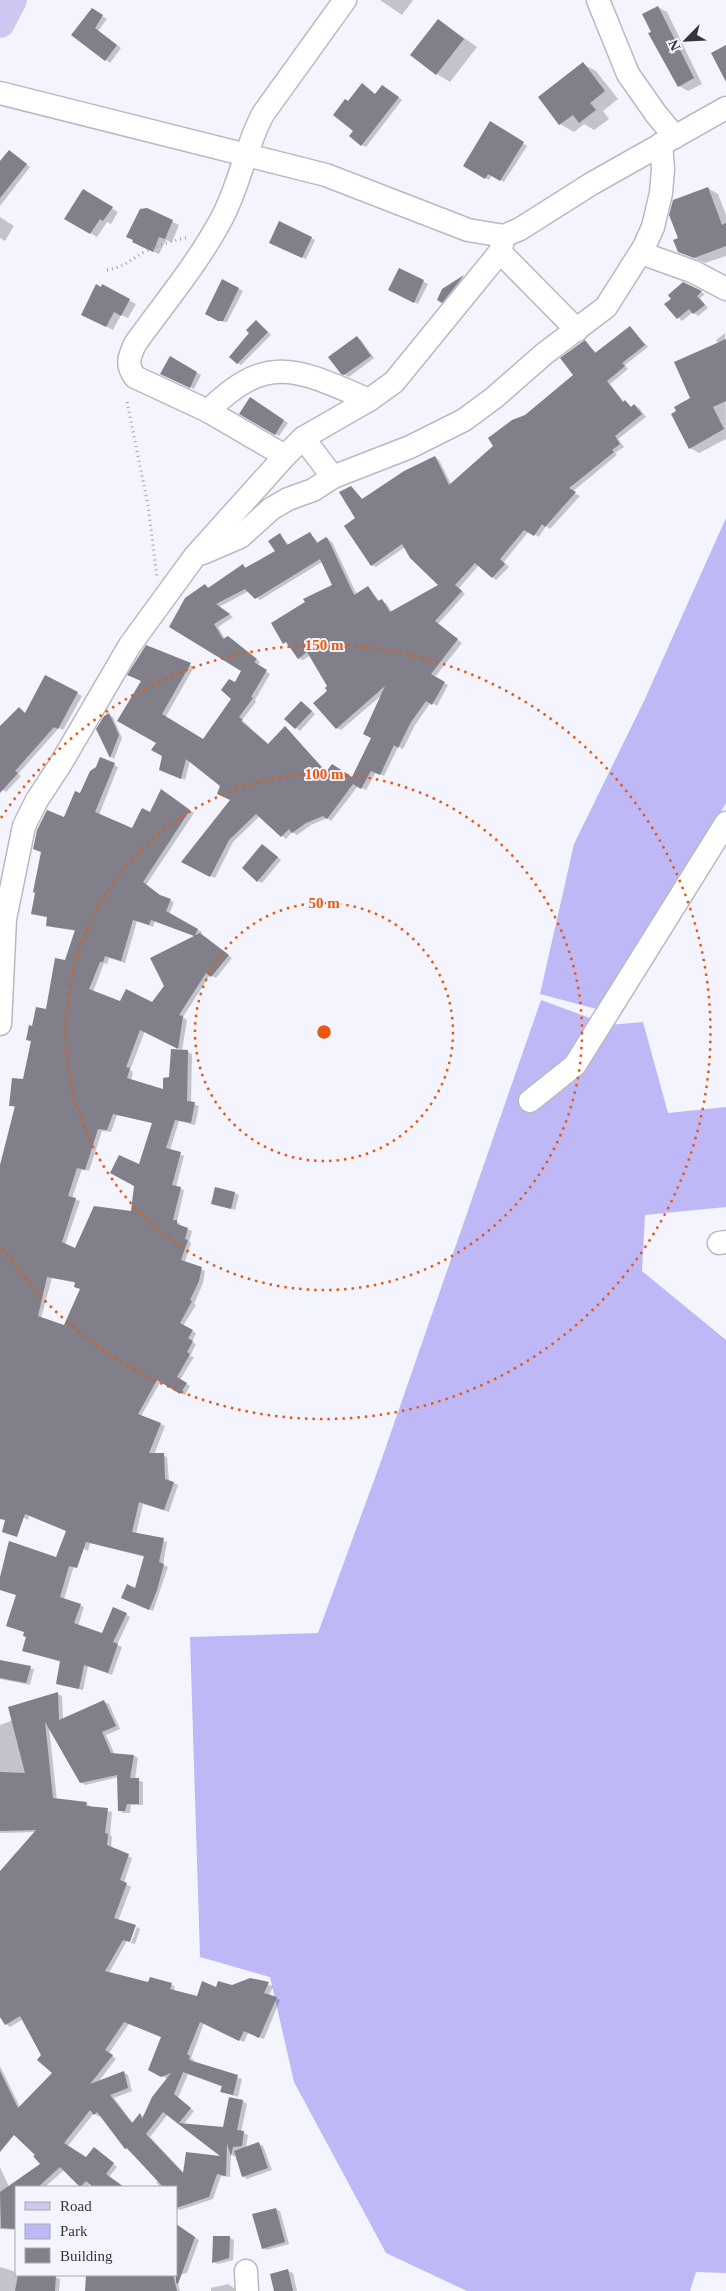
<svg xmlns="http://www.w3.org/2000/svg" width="726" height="2291" viewBox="0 0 726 2291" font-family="'Times New Roman',serif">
	<rect width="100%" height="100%" fill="#f4f4fe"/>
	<g fill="#bfb8f7">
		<polygon points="726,518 726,803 604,1011 540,994 574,844 644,701"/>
		<polygon points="541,1000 609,1025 643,1022 668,1113 726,1107 726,1207 645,1215 642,1271 726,1340 726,2273 696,2272 690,2291 467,2291 386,2253 294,2082 270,1977 200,1957 190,1637 318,1633 380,1464"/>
	</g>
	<g fill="#0003" fill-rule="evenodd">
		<polygon points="380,0 413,0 402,15"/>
		<polygon points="658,7 667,12 702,84 688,91 679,86 653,32"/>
		<polygon points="92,10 107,19 98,31 121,48 110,63 73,35"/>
		<polygon points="439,20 477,47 450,82 437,74"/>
		<polygon points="583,64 596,71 618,99 603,111 609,119 594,130 584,124 574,132 560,124"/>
		<polygon points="387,89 402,100 366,147 362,145 355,131 348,103 376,95"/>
		<polygon points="491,123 527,146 504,182 492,175 489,180 465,165"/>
		<polygon points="13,154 30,167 0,206 0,163"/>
		<polygon points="708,188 718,194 726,215 726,256 705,263 679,251 679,239"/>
		<polygon points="83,191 118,212 111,224 107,222 97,237 66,218"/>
		<polygon points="147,209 179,225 172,242 166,240 159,254 140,246"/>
		<polygon points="0,217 14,226 5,241 0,238"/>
		<polygon points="311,238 315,240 306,259 275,245"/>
		<polygon points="399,270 428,284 418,304 394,292"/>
		<polygon points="464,277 467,278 446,304 438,300 443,289"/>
		<polygon points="223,281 243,291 227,322 223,322 206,313"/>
		<polygon points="684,284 705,294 700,298 708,308 698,316 693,312 682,321 666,304"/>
		<polygon points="103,286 136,304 128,318 121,315 113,330 83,314"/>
		<polygon points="256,321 271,335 241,365 237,363"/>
		<path d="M630,327L648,347L625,365L628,369L610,384L624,402L632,407L634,405L639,408L646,417L618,439L624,447L615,453L617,455L572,492L580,496L550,529L546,526L539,537L529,531L504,562L509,567L496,580L479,565L459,588L465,594L438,624L462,643L434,678L448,685L437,706L431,702L415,725L403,749L398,747L384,776L376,772L366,790L358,786L331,821L327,818L311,825L297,835L292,832L286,839L260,816L233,842L215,878L183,862L232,800L218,794L221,786L190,761L185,780L160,769L164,756L153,749L157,743L119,720L142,681L129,675L147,646L194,667L165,718L203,741L233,699L222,690L230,681L236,684L242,670L170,627L186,599L205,586L210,588L243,566L247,568L276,551L270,541L280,535L289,545L310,534L319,543L326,539L332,542L357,595L368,587L380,602L386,603L392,612L440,585L411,557L405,547L376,567L372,565L346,526L356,519L341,492L351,487L363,500L405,472L435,457L439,460L451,484L495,446L489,439L512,422L525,416L575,375L562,358L585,342L597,353ZM322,562L334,586L305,600L306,603L272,623L284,643L291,638L292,640L286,644L290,645L298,658L303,660L311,655L329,686L327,688L329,691L315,703L337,728L341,730L383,694L364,734L372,738L353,778L333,765L328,773L285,728L269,745L242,720L256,702L255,700L270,674L257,666L260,662L233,640L228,638L225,639L218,627L233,617L219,607L249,591L260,600Z"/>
		<polygon points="725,333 726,439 699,453 690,448 673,414 692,398 718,343 716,340"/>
		<polygon points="357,338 361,340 374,358 349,377 342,373"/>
		<polygon points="171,358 201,375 194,389 166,376"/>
		<polygon points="255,401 288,423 279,436 241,413"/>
		<polygon points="46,676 82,696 63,730 59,728 18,774 21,776 6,792 0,788 0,725 1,727 19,709 26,714"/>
		<polygon points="305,705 315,714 300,731 286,719"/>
		<polygon points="109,715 113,717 122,738 114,759 111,757 97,729"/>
		<path d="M114,765L118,767L99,815L133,830L150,813L165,793L194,813L146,885L161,897L174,902L169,915L202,932L201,935L232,958L216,978L210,975L183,1017L187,1020L182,1050L145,1031L130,1070L133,1072L131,1081L165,1091L170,1079L188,1052L192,1054L191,1103L199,1106L195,1125L179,1121L170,1150L184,1156L176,1187L184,1190L177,1222L180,1224V1227L192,1231L189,1242L191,1243L185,1262L205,1271L203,1283L194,1304L196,1305L183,1326L196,1333L192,1342L196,1344L190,1356L194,1357L180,1380L190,1386L185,1395L161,1381L141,1416L165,1426L154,1455H163L167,1457L169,1481L178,1485L169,1512L143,1504L136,1534L167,1542L163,1565L168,1567L153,1611L127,1600L136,1589L145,1557L90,1543L88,1551L64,1538L67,1531L29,1515L28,1520L0,1506V1185L16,1108L10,1105L24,1080L32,1042L27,1039L33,1028L47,1010L66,962L76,931L52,927L47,925L49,918L33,913L65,819L81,795ZM137,921L153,927L155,921L196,936L153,1003H121L93,992L104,963L107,964L109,958L125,963ZM117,1115L153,1123L140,1166L132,1213L75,1249L65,1245L80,1201L72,1198L82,1169L89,1171L102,1131L111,1132ZM52,1278L76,1283L75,1287L82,1289L65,1327L41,1318Z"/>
		<polygon points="267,848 281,860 262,883 258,881"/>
		<polygon points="234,1193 239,1195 235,1210 213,1203"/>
		<polygon points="9,1542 57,1558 76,1559 64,1599 84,1607 78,1626 102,1635 126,1614 130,1617 117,1645 122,1647 112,1675 88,1666 83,1690 61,1685 57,1683 61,1662 24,1651 27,1637 17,1595 0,1590 0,1581 8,1557 5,1556"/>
		<polygon points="0,1661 34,1669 30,1685 0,1679"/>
		<path d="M58,1694L62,1696L63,1720L104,1702L109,1704L120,1729L106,1735L115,1755L134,1756L138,1758L135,1779L143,1782V1805H131L130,1813H123L119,1810V1777L85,1785L81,1782L49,1727L57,1800L86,1803L91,1807L112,1812L110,1835L112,1837L111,1848L132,1858L124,1883L131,1887L118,1921L134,1926L129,1942L127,1941L109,1973L149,1983L171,1984L175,1987L174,1991L197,1998L217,1988L232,1987L250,1980L273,1986L269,1996L280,2000L264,2039L248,2033L244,2042L204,2023L191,2058L194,2060L193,2062L242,2079L238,2097L222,2092L223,2087L188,2074L178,2098L194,2111L184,2124L224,2128L243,2101L247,2104L241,2132L248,2135L246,2148L259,2144L263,2146L272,2170L247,2179L243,2176L236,2153L235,2157L231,2154L230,2177L221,2176L213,2199L180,2210L176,2208V2187H160L156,2182L159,2181L126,2148L101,2115L99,2117L94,2113L67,2147L86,2158L98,2151L117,2167L109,2177L123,2187H95L91,2183L87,2187H83L64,2170L45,2187H16V2230L0,2229V2167L9,2187L42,2165L36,2155L0,2113V2066L20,2107L53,2073L23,2019L10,2027L6,2024L0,2015V1873L36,1832L0,1833V1725L13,1720L9,1708ZM129,2024L163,2037L149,2069L168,2079L145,2117L140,2114L133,2123L114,2098L132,2091L128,2075L123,2072L98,2082L116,2059L109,2053ZM168,2114L224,2158L184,2173L150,2137Z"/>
		<polygon points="137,1927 140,1929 135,1944 131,1943"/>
		<polygon points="275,2209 280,2211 289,2244 267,2250 263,2248"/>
		<polygon points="176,2225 199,2240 187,2273 176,2276 180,2291 86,2291 89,2275 176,2275"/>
		<polygon points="230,2238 234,2240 233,2260 218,2264 214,2262"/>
		<polygon points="0,2267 16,2272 16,2275 55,2277 60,2279 59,2291 0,2291"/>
		<polygon points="288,2271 293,2273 297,2291 275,2291"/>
		<polygon points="228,2284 238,2291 211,2291 211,2288"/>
	</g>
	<g fill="#807f8a" fill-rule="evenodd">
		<polygon points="658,6 694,78 678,87 648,33 651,32 642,14"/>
		<polygon points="92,8 103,15 95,28 117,45 105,61 71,35"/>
		<polygon points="438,19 464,39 436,75 410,55"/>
		<polygon points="726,45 726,82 711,53"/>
		<polygon points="583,62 605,91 590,103 596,110 579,123 573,115 559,125 538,97"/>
		<polygon points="362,83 375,94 382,85 399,97 361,146 349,136 353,131 333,115 345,99 348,101"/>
		<polygon points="490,121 524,142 500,181 488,174 485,179 463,166"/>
		<polygon points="9,150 27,164 0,198 0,161"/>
		<polygon points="708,187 722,225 726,223 726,246 694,258 678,252 673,240 678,238 669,215 673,200"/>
		<polygon points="83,189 113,207 103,221 100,219 90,234 64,219"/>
		<polygon points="147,208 173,220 165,239 159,237 153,252 132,242 133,240 126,237 140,209"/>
		<polygon points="279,221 312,237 302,258 269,243"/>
		<polygon points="399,268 424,280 414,303 388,290"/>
		<polygon points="464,275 442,303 437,300 442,289"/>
		<polygon points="222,279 239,288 223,321 218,321 205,314"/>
		<polygon points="683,282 702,291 697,296 705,305 693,314 689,309 677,319 664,304 671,299 668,295"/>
		<polygon points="96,284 101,287 102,284 130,299 121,316 114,312 106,327 81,315"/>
		<polygon points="256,320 268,332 237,364 229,357 249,333 246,330"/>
		<path d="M630,326L645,345L622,363L625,366L607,381L623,402L625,400L631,407L634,404L642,414L615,436L620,444L612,450L614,452L569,488L576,492L545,527L542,524L534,536L524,530L500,559L505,564L492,578L475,563L455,585L462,591L435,621L458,639L431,674L445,682L432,705L426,701L411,722L398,748L394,745L380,775L371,771L361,789L353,784L327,819L323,816L306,823L292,833L289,829L281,837L256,814L229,840L210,877L181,862L230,800L217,794L220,786L186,759L181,779L159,770L162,756L151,750L156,743L117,721L141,681L127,675L146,645L191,663L162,714L203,739L231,699L221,690L229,679L235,682L241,671L169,627L185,598L205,584L208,588L243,564L245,568L275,551L268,541L280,533L287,545L310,532L317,543L326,537L328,539L354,595L368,586L378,601L382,599L390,612L438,585L410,558L402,544L371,566L344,526L355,518L339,492L351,486L362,499L404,471L435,456L449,485L493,446L488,438L512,420L525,415L573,375L560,358L585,340L595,353ZM320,559L332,585L303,599L305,602L271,623L283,644L286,642L298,659L307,652L327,686L325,688L327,691L313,703L336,729L385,686L363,734L371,738L352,777L332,764L326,772L285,726L268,744L241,721L243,720L239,717L253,698L251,697L267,670L254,662L257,659L228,636L223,639L214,624L230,614L216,604L245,589L255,599Z"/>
		<polygon points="357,336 371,356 344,375 341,374 328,357"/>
		<polygon points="726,339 726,401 713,407 724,429 689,449 671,414 676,411 674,407 690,398 674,362"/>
		<polygon points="170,356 197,372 190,388 160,374"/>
		<polygon points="250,397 284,420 275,435 239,414"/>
		<polygon points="45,675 78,692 58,729 54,727 15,771 18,773 0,793 0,726 19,707 25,713"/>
		<polygon points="301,701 312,711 295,729 284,719"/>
		<polygon points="109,713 119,735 110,758 96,729 104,716"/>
		<path d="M100,757L115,763L95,812L132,828L142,808L150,812L161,789L190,810L143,882L160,895L171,899L166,911L198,929L195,935L200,933L229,955L211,977L206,973L179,1015L183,1016L178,1049L140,1030L126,1067L130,1068L127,1078L163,1089V1078L169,1077L171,1049L188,1050L187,1101L195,1102L191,1123L175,1120L166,1148L181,1152L172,1185L181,1187L173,1220H177V1224L188,1228L185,1239L188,1240L181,1260L202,1267L199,1281L190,1300L192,1301L180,1323L193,1330L188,1338L193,1341L187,1352L190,1354L177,1377L187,1383L180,1394L157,1380L138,1414L161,1423L149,1453H164L165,1479L174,1482L164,1510L139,1502L132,1532L164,1538L159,1562L164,1564L157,1590L149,1610L121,1598L127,1584L135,1588L144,1556L86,1542L77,1568L69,1566L60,1597L81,1604L74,1623L102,1633L113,1607L127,1613L113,1642L118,1644L108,1673L84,1665L79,1689L56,1684L60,1661L22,1651L26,1637L23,1636L24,1632L6,1626L16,1595L0,1590V1577L9,1541L56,1557L66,1531L25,1514L17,1537L2,1532L5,1520L0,1519V1165L15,1106H9L12,1078L23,1079L31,1041L26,1040L29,1025L32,1026L36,1007L46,1009L55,958L65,960L75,930L46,926L47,917L31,914L35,893L33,892L41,852L33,849L37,830L47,810L64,817L75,791L80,793L90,771L96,767ZM133,920L149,925L151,920L194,936L150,958L164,986L152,1002L126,989L120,1001L89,989L100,962H103L105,956L121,961ZM113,1114L152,1123L139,1164L119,1155L110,1173L134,1186L131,1211L94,1206L75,1248L62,1242L76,1198L68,1196L77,1168L85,1170L98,1129L107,1130ZM47,1277L75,1282L74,1287L80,1289L64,1325L38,1316Z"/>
		<polygon points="262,844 278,857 257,882 242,868"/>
		<polygon points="215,1187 235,1192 231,1209 211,1204"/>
		<polygon points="0,1660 31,1666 26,1683 0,1678"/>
		<path d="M58,1692L59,1720L104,1700L116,1726L102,1732L111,1753L134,1755L130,1778H139V1804H127L125,1811H118L117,1775L80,1783L45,1722L53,1798L87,1802L86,1806L108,1808L105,1833L108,1834L107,1845L129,1854L120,1880L127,1883L114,1918L136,1925L130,1942L123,1940L105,1971L148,1982L150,1977L172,1983L170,1989L197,1996L202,1981L216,1987L218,1981L232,1985L250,1978L269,1982L264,1993L277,1997L259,2038L244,2031L239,2041L200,2022L187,2054L190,2056L189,2060L238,2075L233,2095L220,2092L222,2086L183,2072L174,2094L191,2108L179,2123L223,2127L229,2097L243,2100L237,2130L244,2131L242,2146L233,2147L231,2156L227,2144L226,2176L217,2174L209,2197L176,2208V2187H163L127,2148L125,2149L97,2112L94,2115L90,2110L64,2143L86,2157L94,2147L114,2163L106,2174L124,2187H93L86,2181L80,2187L60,2167L38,2187H16V2229L1,2228L0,2192L40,2164L33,2156L35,2155L14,2135L0,2152V2071L18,2108L52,2073L37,2060L41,2055L20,2016L5,2025L0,2017V1871L36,1830L0,1831V1772L25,1773L8,1707ZM124,2022L161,2037L148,2070L161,2077L171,2073L152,2097L142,2119L140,2113L132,2123L110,2095L128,2088L124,2071L90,2084L113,2055L105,2050ZM163,2112L177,2123L220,2156L186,2152L183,2173L146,2134Z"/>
		<polygon points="259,2142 268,2168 242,2177 234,2151"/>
		<polygon points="276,2208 285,2242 262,2249 252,2214"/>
		<polygon points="176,2224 195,2237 178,2284 176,2283"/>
		<polygon points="213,2236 230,2236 229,2258 212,2263"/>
		<polygon points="288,2269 293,2291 274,2291 270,2274"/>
		<polygon points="18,2275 56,2275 55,2291 15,2291"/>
		<polygon points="86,2275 173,2275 177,2291 85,2291"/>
	</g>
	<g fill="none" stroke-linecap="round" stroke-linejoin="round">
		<g stroke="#b9b8c4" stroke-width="25">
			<g id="minor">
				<polyline points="598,0 628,74 656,114 675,137"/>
				<polyline points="0,93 326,175 468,230 504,236 520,229 591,184 726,108"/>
				<polyline points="500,252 577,330"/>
				<polyline points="641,253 694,272 726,289"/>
				<path d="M208,411C268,351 299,370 369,400"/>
				<polyline points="303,438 333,477"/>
				<path d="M285,456L208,411L135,377C126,365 129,357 135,344C165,302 200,261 224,214C240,182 246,146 263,114L345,0"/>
				<polyline points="203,553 240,537 271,509 288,499 313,490 333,477 410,447 464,420 495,397 544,354 606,307 644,247 653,227 661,193 663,169 661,144"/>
				<polyline points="0,1024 5,919 24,826 37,800 60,765 130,645 195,556 285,456 303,438 369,400 394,382 500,252 504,236"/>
				<polyline points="530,1101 575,1065 726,823"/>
				<polyline points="719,1243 726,1242"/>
				<polyline points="246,2271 247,2291"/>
			</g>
		</g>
		<g stroke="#d2d2d3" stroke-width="30">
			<polyline id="major" points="0,23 12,0"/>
		</g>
		<g stroke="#a1a1a9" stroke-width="3" stroke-dasharray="1 4" stroke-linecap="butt">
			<path d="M107,270C125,267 131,259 146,251C160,244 174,241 189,237"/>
			<polyline points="127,402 148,505 157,577"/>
		</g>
		<use href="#minor" stroke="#fff" stroke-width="22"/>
		<use href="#major" stroke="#cdc8f1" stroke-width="28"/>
	</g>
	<g fill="none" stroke="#e8590c" stroke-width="2.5" stroke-dasharray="2.5 5">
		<circle cx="324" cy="1032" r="129"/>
		<circle cx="324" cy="1032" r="258"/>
		<path d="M1 818A387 387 0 1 1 1 1246"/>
	</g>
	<circle cx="324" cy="1032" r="8" fill="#e8590c" stroke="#f4f4fe" stroke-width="2.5"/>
	<g font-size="15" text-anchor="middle" font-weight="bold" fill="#e8590c" stroke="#f4f4fe" stroke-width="4" stroke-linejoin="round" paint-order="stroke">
		<text x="324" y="650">150 m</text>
		<text x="324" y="779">100 m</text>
		<text x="324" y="908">50 m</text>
	</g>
	<rect x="15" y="2186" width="162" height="90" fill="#f4f4fe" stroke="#a7a7af"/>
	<rect x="25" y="2202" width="25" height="8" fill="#cdc8f1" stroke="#a7a7af"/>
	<text x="60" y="2211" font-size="15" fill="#343439">Road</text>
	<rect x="25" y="2224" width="25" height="15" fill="#bfb8f7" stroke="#a7a7af"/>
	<text x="60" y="2236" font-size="15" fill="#343439">Park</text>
	<rect x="25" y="2248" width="25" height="15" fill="#807f8a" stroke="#a7a7af"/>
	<text x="60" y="2261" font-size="15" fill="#343439">Building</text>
	<g transform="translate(686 40) rotate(246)" stroke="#f4f4fe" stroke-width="4" paint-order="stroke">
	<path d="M0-4L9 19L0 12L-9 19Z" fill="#343439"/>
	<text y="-8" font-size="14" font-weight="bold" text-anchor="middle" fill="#343439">N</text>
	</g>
</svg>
